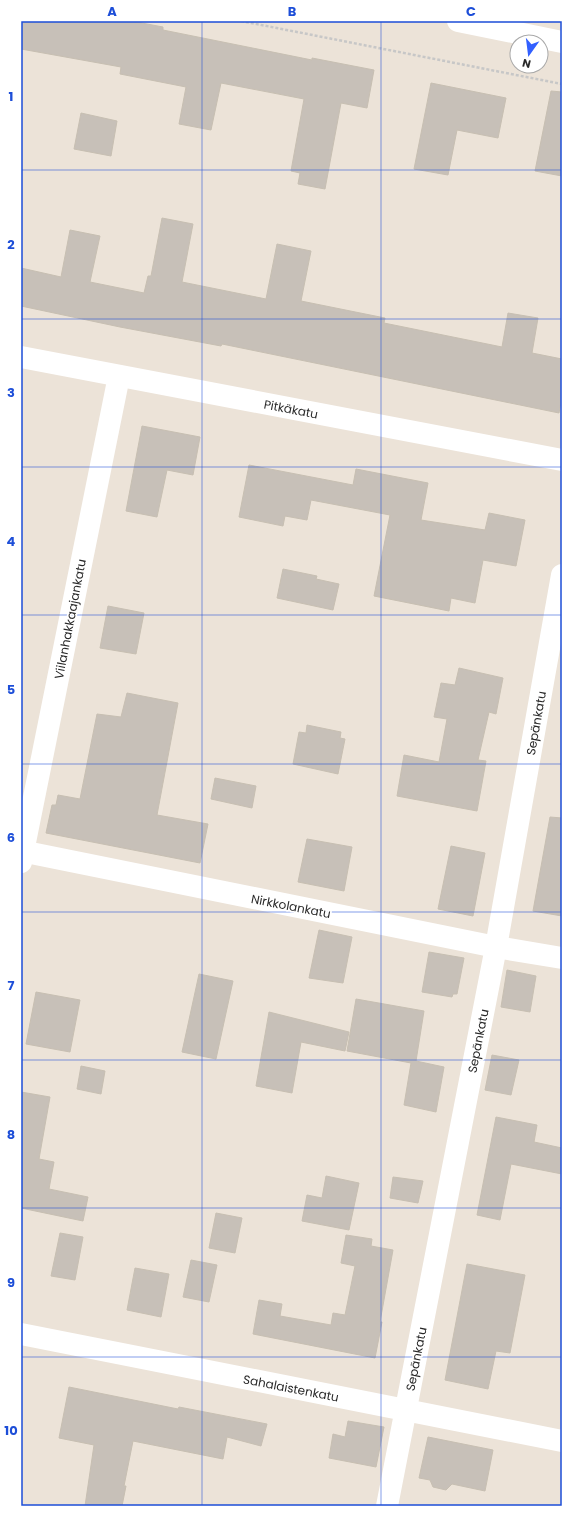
<svg xmlns="http://www.w3.org/2000/svg" width="583" height="1527" viewBox="0 0 583 1527" font-family="Poppins,sans-serif">
	<rect width="100%" height="100%" fill="#ece3d8"/>
	<g fill="#c7c0b8" stroke="#c7bfb2">
		<polygon points="21,21 131,21 163,27 163,30 312,60 312,58 374,70 367,108 341,103 325,189 298,184 300,173 291,171 304,99 221,83 211,130 179,124 186,87 120,74 121,67 21,49"/>
		<polygon points="431,83 506,98 498,138 457,130 448,175 414,169"/>
		<polygon points="551,91 562,92 562,176 535,171"/>
		<polygon points="81,113 117,121 111,156 74,149"/>
		<polygon points="162,218 193,224 182,282 266,299 277,244 311,251 301,301 385,318 384,323 502,347 508,313 538,318 532,353 562,359 562,397 559,413 222,344 221,346 120,327 21,306 21,268 61,277 70,230 100,236 90,282 144,293 148,276 151,276"/>
		<polygon points="142,426 200,437 193,475 167,470 157,517 126,511"/>
		<polygon points="249,465 353,485 356,469 428,483 421,520 485,530 489,513 525,520 516,566 483,560 475,603 451,598 449,611 374,596 390,515 311,500 307,520 285,516 283,526 239,517"/>
		<polygon points="283,569 317,576 316,579 339,584 333,610 277,598"/>
		<polygon points="108,606 144,613 136,654 100,648"/>
		<polygon points="459,668 503,678 496,714 489,712 478,760 486,761 477,811 397,796 404,755 439,762 447,719 434,717 441,683 455,685"/>
		<polygon points="127,693 178,703 157,815 208,824 200,863 46,833 52,805 56,805 58,795 80,799 97,714 121,717"/>
		<polygon points="307,725 341,732 340,738 345,739 338,774 293,764 299,732 306,733"/>
		<polygon points="215,778 256,786 252,808 211,799"/>
		<polygon points="550,817 562,818 562,916 533,911"/>
		<polygon points="307,839 352,847 344,891 298,882"/>
		<polygon points="451,846 485,853 473,916 438,909"/>
		<polygon points="319,930 352,937 343,983 309,978"/>
		<polygon points="429,952 464,958 457,994 453,994 452,997 422,992"/>
		<polygon points="507,970 536,976 530,1012 501,1007"/>
		<polygon points="199,974 233,981 216,1059 182,1052"/>
		<polygon points="36,992 80,1000 70,1052 26,1044"/>
		<polygon points="356,999 424,1011 416,1061 444,1067 436,1112 404,1105 411,1063 347,1051"/>
		<polygon points="269,1012 349,1032 345,1051 301,1042 292,1093 256,1086"/>
		<polygon points="492,1055 519,1060 511,1095 485,1090"/>
		<polygon points="81,1066 105,1071 101,1094 77,1089"/>
		<polygon points="21,1092 50,1097 39,1159 54,1162 49,1189 88,1197 83,1221 21,1208"/>
		<polygon points="496,1117 537,1125 534,1142 562,1148 562,1174 511,1164 500,1220 477,1215"/>
		<polygon points="326,1176 359,1183 349,1230 302,1221 307,1195 322,1198"/>
		<polygon points="393,1177 423,1181 418,1203 390,1198"/>
		<polygon points="216,1213 242,1218 235,1253 209,1248"/>
		<polygon points="60,1233 83,1237 75,1280 51,1276"/>
		<polygon points="346,1235 372,1239 371,1246 393,1250 380,1322 382,1322 375,1358 253,1334 259,1300 282,1304 280,1316 331,1325 333,1313 345,1315 355,1266 341,1263"/>
		<polygon points="191,1260 217,1265 209,1302 183,1297"/>
		<polygon points="467,1264 525,1275 510,1353 496,1351 488,1389 445,1380"/>
		<polygon points="135,1268 169,1274 161,1317 127,1310"/>
		<polygon points="69,1387 178,1409 179,1407 267,1424 261,1446 227,1437 223,1459 133,1441 124,1486 126,1486 122,1506 85,1506 94,1445 59,1438"/>
		<polygon points="348,1421 384,1427 376,1467 329,1458 333,1434 345,1437"/>
		<polygon points="428,1437 493,1450 485,1491 452,1484 446,1490 433,1487 430,1480 419,1478"/>
	</g>
	<g fill="none" stroke-linecap="round" stroke-linejoin="round">
		<polyline stroke="#c7c7c7" stroke-width="2.5" stroke-dasharray="3 2" stroke-linecap="butt" points="241,21 562,84"/>
		<g stroke="#fff" stroke-width="22">
			<polyline points="21,357 562,460"/>
			<polyline points="21,851 496,947 562,958"/>
			<polyline points="21,862 119,376"/>
			<polyline points="21,1334 562,1441"/>
			<polyline points="387,1506 496,947 562,575"/>
		</g>
		<polyline stroke="#fff" stroke-width="22" points="458,21 562,42"/>
	</g>
	<path fill="none" stroke="#1d4ed8" stroke-width="1" stroke-opacity="0.55" d="M202,21V1506M381,21V1506M21,170H562M21,319H562M21,467H562M21,615H562M21,764H562M21,912H562M21,1060H562M21,1208H562M21,1357H562"/>
	<g text-anchor="middle" dominant-baseline="central" stroke-width="3.5" stroke-linejoin="round" paint-order="stroke">
		<g font-size="12" fill="#282828" stroke="#fff">
			<text transform="translate(291 409) rotate(11)">Pitkäkatu</text>
			<text transform="translate(70 619) rotate(-79)">Viilanhakkaajankatu</text>
			<text transform="translate(536 723) rotate(-80)">Sepänkatu</text>
			<text transform="translate(291 906) rotate(11)">Nirkkolankatu</text>
			<text transform="translate(478 1041) rotate(-79)">Sepänkatu</text>
			<text transform="translate(416 1359) rotate(-79)">Sepänkatu</text>
			<text transform="translate(291 1388) rotate(11)">Sahalaistenkatu</text>
		</g>
	</g>
	<rect width="583" height="1527" fill="none" stroke="#ffffff" stroke-width="44"/>
	<g transform="translate(529 54) rotate(194)"><circle r="19" fill="#ffffff" stroke="#a9a9a9"/>
	<path d="M0-3L7 15L0 10L-7 15Z" fill="#3260ff"/>
	<text y="-6" font-size="11" font-weight="bold" text-anchor="middle" fill="#282828">N</text>
	</g>
	<rect x="22" y="22" width="539" height="1483" fill="none" stroke="#1d4ed8" stroke-width="1.5"/>
	<g font-size="13" text-anchor="middle" font-weight="bold" fill="#1d4ed8">
		<text x="112" y="16">A</text>
		<text x="292" y="16">B</text>
		<text x="471" y="16">C</text>
		<text x="11" y="101">1</text>
		<text x="11" y="249">2</text>
		<text x="11" y="397">3</text>
		<text x="11" y="546">4</text>
		<text x="11" y="694">5</text>
		<text x="11" y="842">6</text>
		<text x="11" y="990">7</text>
		<text x="11" y="1139">8</text>
		<text x="11" y="1287">9</text>
		<text x="11" y="1435">10</text>
	</g>
</svg>
